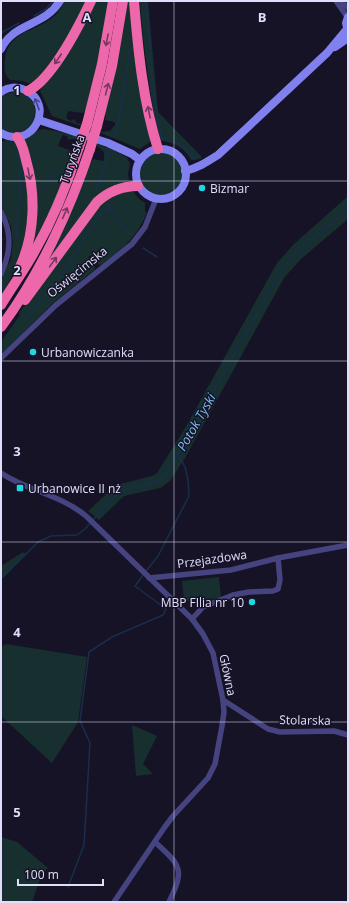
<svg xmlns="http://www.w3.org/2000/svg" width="349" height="903" viewBox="0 0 349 903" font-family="'Open Sans',sans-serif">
	<rect width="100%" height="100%" fill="#161327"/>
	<g fill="#17302f">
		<path d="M65,1H87L81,15L50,66L31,84L23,81L10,80C4,74 4,68 5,60C8,32 31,33 49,20C57,15 61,9 65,1Z"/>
		<polygon points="93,1 108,1 101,48 86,109 83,113 68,111 66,118 71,121 74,119 77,123 81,124 81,126 52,116 40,91 42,87 41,86"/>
		<polygon points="126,1 132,1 151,141 140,149 101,133 101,132 110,131 115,125 115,122 105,120 106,115 104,114"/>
		<path d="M140,1H148L158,112L199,154L202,158L195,160H191C185,148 174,142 161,141L158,137C150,91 143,47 140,1Z"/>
		<path d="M17,92C52,100 30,148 1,128V97L9,93Z"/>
		<polygon points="43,129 56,131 78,137 77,139 71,139 68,140 67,136 63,135 61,138 58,146 72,151 71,158 52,208 27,259 32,234 24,138 36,131"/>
		<polygon points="6,140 14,142 19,146 29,198 26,228 21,256 13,274 1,297 1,279 11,259 13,243 11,226 1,206 1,142"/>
		<polygon points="97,144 111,149 128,158 127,160 130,163 128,174 129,180 117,186 43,270 89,162 91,163 93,159 104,161 104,152 97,146"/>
		<circle cx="161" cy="174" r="21"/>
		<path d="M133,191L139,199L145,203V212H147C137,238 122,249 101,265L98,264L92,255L88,257L95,267L94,270L53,303L1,354V342L20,315L19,313L98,205L115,194Z"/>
		<polygon points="348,196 348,219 301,259 284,278 185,458 170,481 160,488 124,496 99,520 88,511 116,485 152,476 157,473 184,430 277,263 294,244"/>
		<polygon points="23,552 26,554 1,579 1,566"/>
		<polygon points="219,577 221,598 184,601 182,581"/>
		<polygon points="6,644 87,657 78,722 52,763 1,716 1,647"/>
		<polygon points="132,725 157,736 143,764 153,774 136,776"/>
		<polygon points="1,837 17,842 48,868 42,874 32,902 1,902"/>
	</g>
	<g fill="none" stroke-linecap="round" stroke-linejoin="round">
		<g stroke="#182e4c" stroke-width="1.5">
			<path d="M146,1L152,79L161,137C176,143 183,142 193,158L200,156"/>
			<polyline points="34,16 46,9 53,1"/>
			<polyline points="1,33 19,23"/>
			<polyline points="116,137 127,70 129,52"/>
			<polyline points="17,149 21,174 20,193"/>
			<polyline points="42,192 45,189 51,172 54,172"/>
			<path d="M98,192L97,190C99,177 107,167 109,152"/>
			<polyline points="107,204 130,235"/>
			<path d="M15,238H17C17,229 17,198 21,193"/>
			<polyline points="1,239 3,239"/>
			<polyline points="143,248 157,257"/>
			<polyline points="26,319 57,281 98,218 110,207"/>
			<polyline points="147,570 158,556 189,496 188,480 185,467 178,454"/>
			<path d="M1,579L38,542L51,536L77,535L85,529L116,494C130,484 150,487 164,478L283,268L295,254L348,209"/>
			<polyline points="68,887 84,845 90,743 80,721 89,652 112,637 163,615 166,609 135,586 143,575"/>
		</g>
		<g stroke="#454480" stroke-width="5.5">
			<polyline points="336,1 348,18"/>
			<polyline points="340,1 348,8"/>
			<path d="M1,212C12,232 11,253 1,274"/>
			<polyline points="1,358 56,305 132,244 145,227 156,199"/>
			<path d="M1,473C28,491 61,495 86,516L192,619L203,634L213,653L223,700L224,712L222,726L215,764L208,778L173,816L164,828L114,902"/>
			<polyline points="149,578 231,570 278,558 348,545"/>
			<polyline points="192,619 203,607 233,595 249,592 273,591 278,589 280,580 278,558"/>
			<polyline points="223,700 268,729 280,732 334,731 348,735"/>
			<path d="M155,842C181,866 185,869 169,902"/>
		</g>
		<g stroke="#8081ef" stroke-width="8">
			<polyline points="348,17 346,23 348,31"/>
			<polyline points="335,47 348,38"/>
			<path d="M1,49C14,22 44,27 60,1"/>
			<path d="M1,92C8,87 17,86 25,90C56,104 33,151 1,133"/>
			<polyline points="39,120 108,143 132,154 140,160"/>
			<circle cx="161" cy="174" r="25"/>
			<path d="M185,171C198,168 207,162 218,155L327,53L347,29"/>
		</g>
		<g stroke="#ec68ab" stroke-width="10">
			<path d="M134,1C138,50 143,102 158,149"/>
			<path d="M28,91C52,79 79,26 91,1"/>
			<polyline points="87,124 102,64 113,1"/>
			<polyline points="97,126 112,66 123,1"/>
			<path d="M17,137C23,144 24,152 26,160C36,194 35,234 20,267"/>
			<path d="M25,300L97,202C108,192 123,186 138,186"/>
			<path d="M1,305C10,290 20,276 29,261C50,226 67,186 79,147"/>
			<path d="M1,327C39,276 70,210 90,149"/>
		</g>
		<g stroke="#ec68ab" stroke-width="10">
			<polyline points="79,147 87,124"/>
			<polyline points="90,149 97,126"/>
		</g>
	</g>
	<defs><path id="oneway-shaft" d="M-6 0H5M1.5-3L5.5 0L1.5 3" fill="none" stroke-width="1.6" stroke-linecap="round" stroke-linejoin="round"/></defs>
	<g stroke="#763962">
		<use href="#oneway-shaft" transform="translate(107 40) rotate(101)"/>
		<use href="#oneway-shaft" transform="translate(58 59) rotate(124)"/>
		<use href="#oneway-shaft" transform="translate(107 89) rotate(-76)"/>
		<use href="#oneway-shaft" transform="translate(149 112) rotate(-101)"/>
		<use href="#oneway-shaft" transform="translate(29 174) rotate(79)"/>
		<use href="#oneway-shaft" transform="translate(65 213) rotate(-66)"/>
		<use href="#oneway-shaft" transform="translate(53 262) rotate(-54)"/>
	</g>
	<use stroke="#464481" href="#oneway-shaft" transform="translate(37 104) rotate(-110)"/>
	<path fill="none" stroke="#e0defb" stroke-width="1" stroke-opacity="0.55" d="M174,1V902M1,181H348M1,361H348M1,542H348M1,722H348"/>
	<g fill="#22d5e3" stroke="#161327" stroke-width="1.5">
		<circle cx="202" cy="188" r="4"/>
		<circle cx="33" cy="352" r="4"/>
		<rect x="16" y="484" width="8" height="8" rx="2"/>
		<circle cx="252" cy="602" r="4"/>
	</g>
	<g text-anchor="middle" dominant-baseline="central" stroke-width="3" stroke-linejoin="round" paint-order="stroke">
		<g font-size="12" fill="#e0defb" stroke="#161327">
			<text transform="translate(72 159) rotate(-70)">Turyńska</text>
			<text transform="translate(77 272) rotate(-39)">Oświęcimska</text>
			<text transform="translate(212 559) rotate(-8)">Przejazdowa</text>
			<text transform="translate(228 675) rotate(78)">Główna</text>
			<text transform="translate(305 720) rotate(1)">Stolarska</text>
		</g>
		<g font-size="12" fill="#e0defb" stroke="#161327" text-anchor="start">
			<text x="210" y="188">Bizmar</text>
			<text x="41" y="352">Urbanowiczanka</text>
			<text x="28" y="488">Urbanowice II nż</text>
			<text x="244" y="602" text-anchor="end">MBP FIlia nr 10</text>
		</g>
		<g font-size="13" font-style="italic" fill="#78bbee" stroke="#161327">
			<text transform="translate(196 422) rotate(-60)">Potok Tyski</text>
		</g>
	</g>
	<g font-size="13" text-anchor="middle" font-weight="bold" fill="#e0defb" stroke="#161327" stroke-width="3" stroke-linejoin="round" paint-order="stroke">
		<text x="87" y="22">A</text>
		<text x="262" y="22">B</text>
		<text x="17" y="95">1</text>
		<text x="17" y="275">2</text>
		<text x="17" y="456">3</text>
		<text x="17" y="637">4</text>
		<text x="17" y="817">5</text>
	</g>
	<rect width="349" height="903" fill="none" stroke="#e0defb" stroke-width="4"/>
	<path d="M18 879v6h85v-6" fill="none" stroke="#e0defb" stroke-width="2"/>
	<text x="24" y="879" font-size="12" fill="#e0defb" stroke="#161327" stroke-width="3" paint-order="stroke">100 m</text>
</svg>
